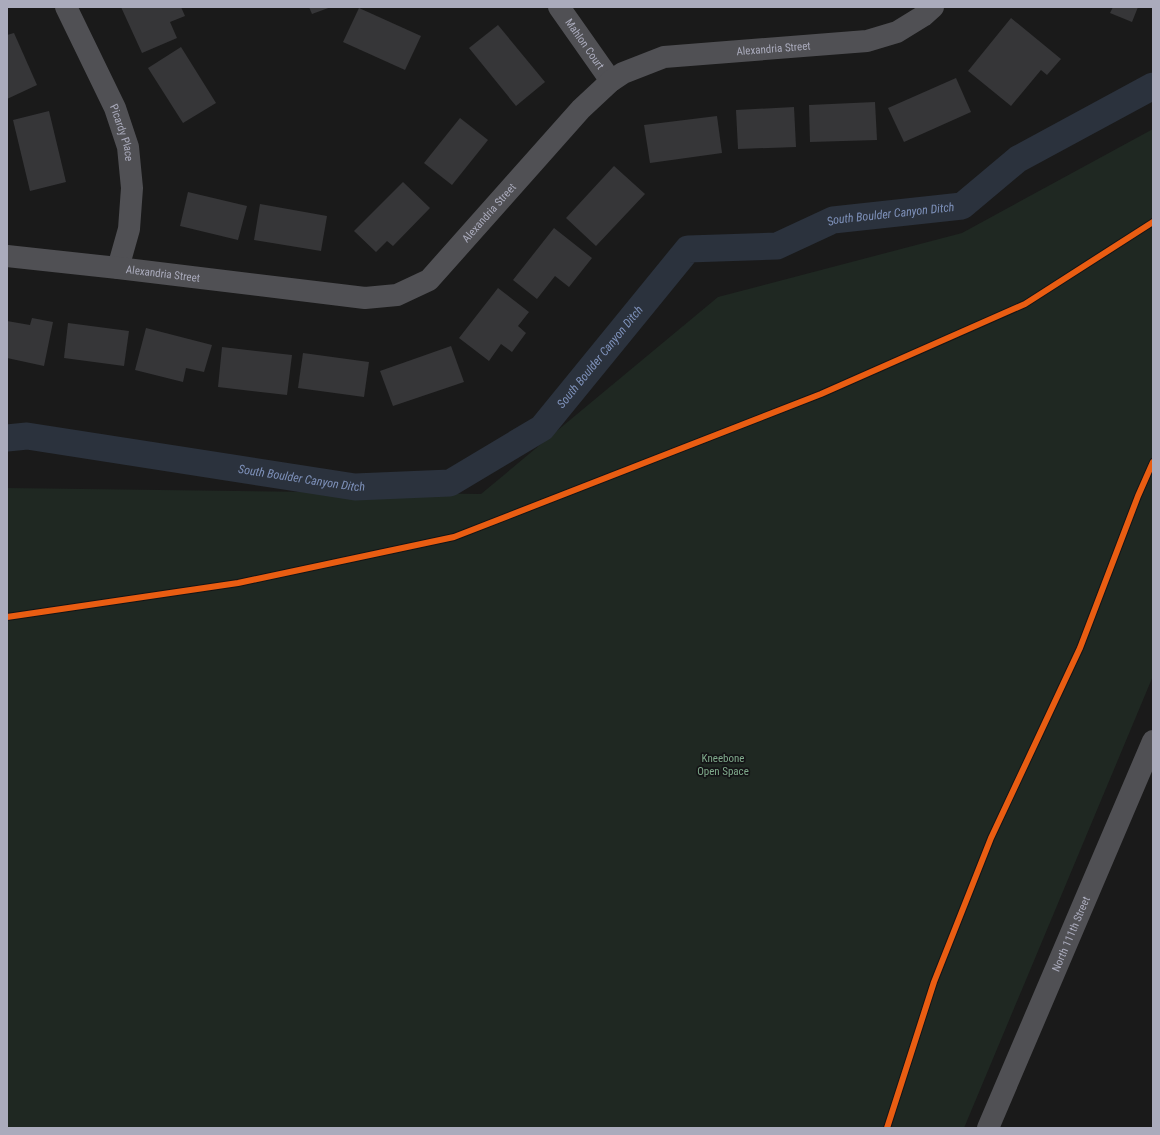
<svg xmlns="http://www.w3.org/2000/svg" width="1160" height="1135" viewBox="0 0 1160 1135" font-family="'Roboto Condensed',sans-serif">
	<rect width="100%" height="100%" fill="#1a1a1a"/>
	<polygon fill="#1f2822" points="1153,129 1153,676 964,1128 7,1128 7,488 481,494 718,297 962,233"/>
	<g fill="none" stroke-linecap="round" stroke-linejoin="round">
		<path stroke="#2b323d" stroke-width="27" id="s1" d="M7,438L27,436L355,487L450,483L542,428L688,249L777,246L833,220L962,206L1018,159L1153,86"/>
	</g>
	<g fill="#363638">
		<polygon points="121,7 181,7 185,16 170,22 177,38 142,53"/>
		<polygon points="309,7 331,7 312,14"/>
		<polygon points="1113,7 1138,7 1132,22 1110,13"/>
		<polygon points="359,8 421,36 405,70 343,42"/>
		<polygon points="1011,18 1061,59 1047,75 1041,70 1011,106 968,71"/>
		<polygon points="498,25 545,82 516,106 469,48"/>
		<polygon points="14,33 37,85 7,99 7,35"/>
		<polygon points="181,47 216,103 183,123 148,68"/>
		<polygon points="956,78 971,112 904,142 888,108"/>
		<polygon points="875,102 877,140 810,142 809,105"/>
		<polygon points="794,107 796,147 738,149 736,110"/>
		<polygon points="49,111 66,182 30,191 13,120"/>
		<polygon points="717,116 722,153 650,163 644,125"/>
		<polygon points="460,118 488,140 452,185 424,163"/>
		<polygon points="614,166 645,194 596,246 566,218"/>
		<polygon points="403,182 430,208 393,246 387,241 376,252 354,231"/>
		<polygon points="188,192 247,206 238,240 180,226"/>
		<polygon points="260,204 327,216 321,251 254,240"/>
		<polygon points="554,228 592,258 569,287 555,276 537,299 513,280"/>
		<polygon points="498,288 529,312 518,326 526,333 512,352 501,344 489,361 459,338"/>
		<polygon points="32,318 53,322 44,366 7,358 7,321 30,325"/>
		<polygon points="68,323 129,331 124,366 64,358"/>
		<polygon points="146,328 212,345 204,372 186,368 183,382 135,370"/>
		<polygon points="451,346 464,382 393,406 380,371"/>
		<polygon points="222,347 292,355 287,395 218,387"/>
		<polygon points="303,353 369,362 364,397 298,388"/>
	</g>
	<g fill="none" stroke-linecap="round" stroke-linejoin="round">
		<g stroke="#505054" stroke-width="22">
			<path id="s2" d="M66,7L115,108L128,147L132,188L129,229L118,268"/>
			<path id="s3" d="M559,7L611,81"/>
			<path id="s4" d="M7,256L118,268L365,298L397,295L429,280L581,109L611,81L623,73L664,57L867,41L897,32L923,16L933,7"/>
			<path id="s5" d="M988,1128L1153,741"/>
		</g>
		<g stroke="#141416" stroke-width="8">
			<g id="cycleway">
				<polyline points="7,617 238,583 454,537 821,394 1025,304 1153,222"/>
				<polyline points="887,1128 934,982 991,838 1080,648 1138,496 1153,462"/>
			</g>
		</g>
		<use href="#cycleway" stroke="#e95d12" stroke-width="6"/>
	</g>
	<g text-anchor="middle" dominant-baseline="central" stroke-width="3.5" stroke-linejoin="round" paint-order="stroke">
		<g font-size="11" fill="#aaabbc" stroke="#141416">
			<text stroke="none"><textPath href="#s3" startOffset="45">Mahlon Court</textPath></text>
			<text stroke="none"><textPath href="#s4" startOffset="866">Alexandria Street</textPath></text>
			<text stroke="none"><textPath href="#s2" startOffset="138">Picardy Place</textPath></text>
			<text stroke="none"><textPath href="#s4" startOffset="518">Alexandria Street</textPath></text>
			<text stroke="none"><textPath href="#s4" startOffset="157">Alexandria Street</textPath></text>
			<text stroke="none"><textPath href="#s5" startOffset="211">North 111th Street</textPath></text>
		</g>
		<g font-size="11" fill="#7fa98b" stroke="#141416">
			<text x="723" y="758">Kneebone<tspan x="723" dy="13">Open Space</tspan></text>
		</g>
		<g font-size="12" font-style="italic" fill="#7e91ba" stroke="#141416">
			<text stroke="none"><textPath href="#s1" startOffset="994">South Boulder Canyon Ditch</textPath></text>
			<text stroke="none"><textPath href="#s1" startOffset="646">South Boulder Canyon Ditch</textPath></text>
			<text stroke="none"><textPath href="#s1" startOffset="298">South Boulder Canyon Ditch</textPath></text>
		</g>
	</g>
	<rect width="1160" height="1135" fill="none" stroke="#aaabbc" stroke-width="16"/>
</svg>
